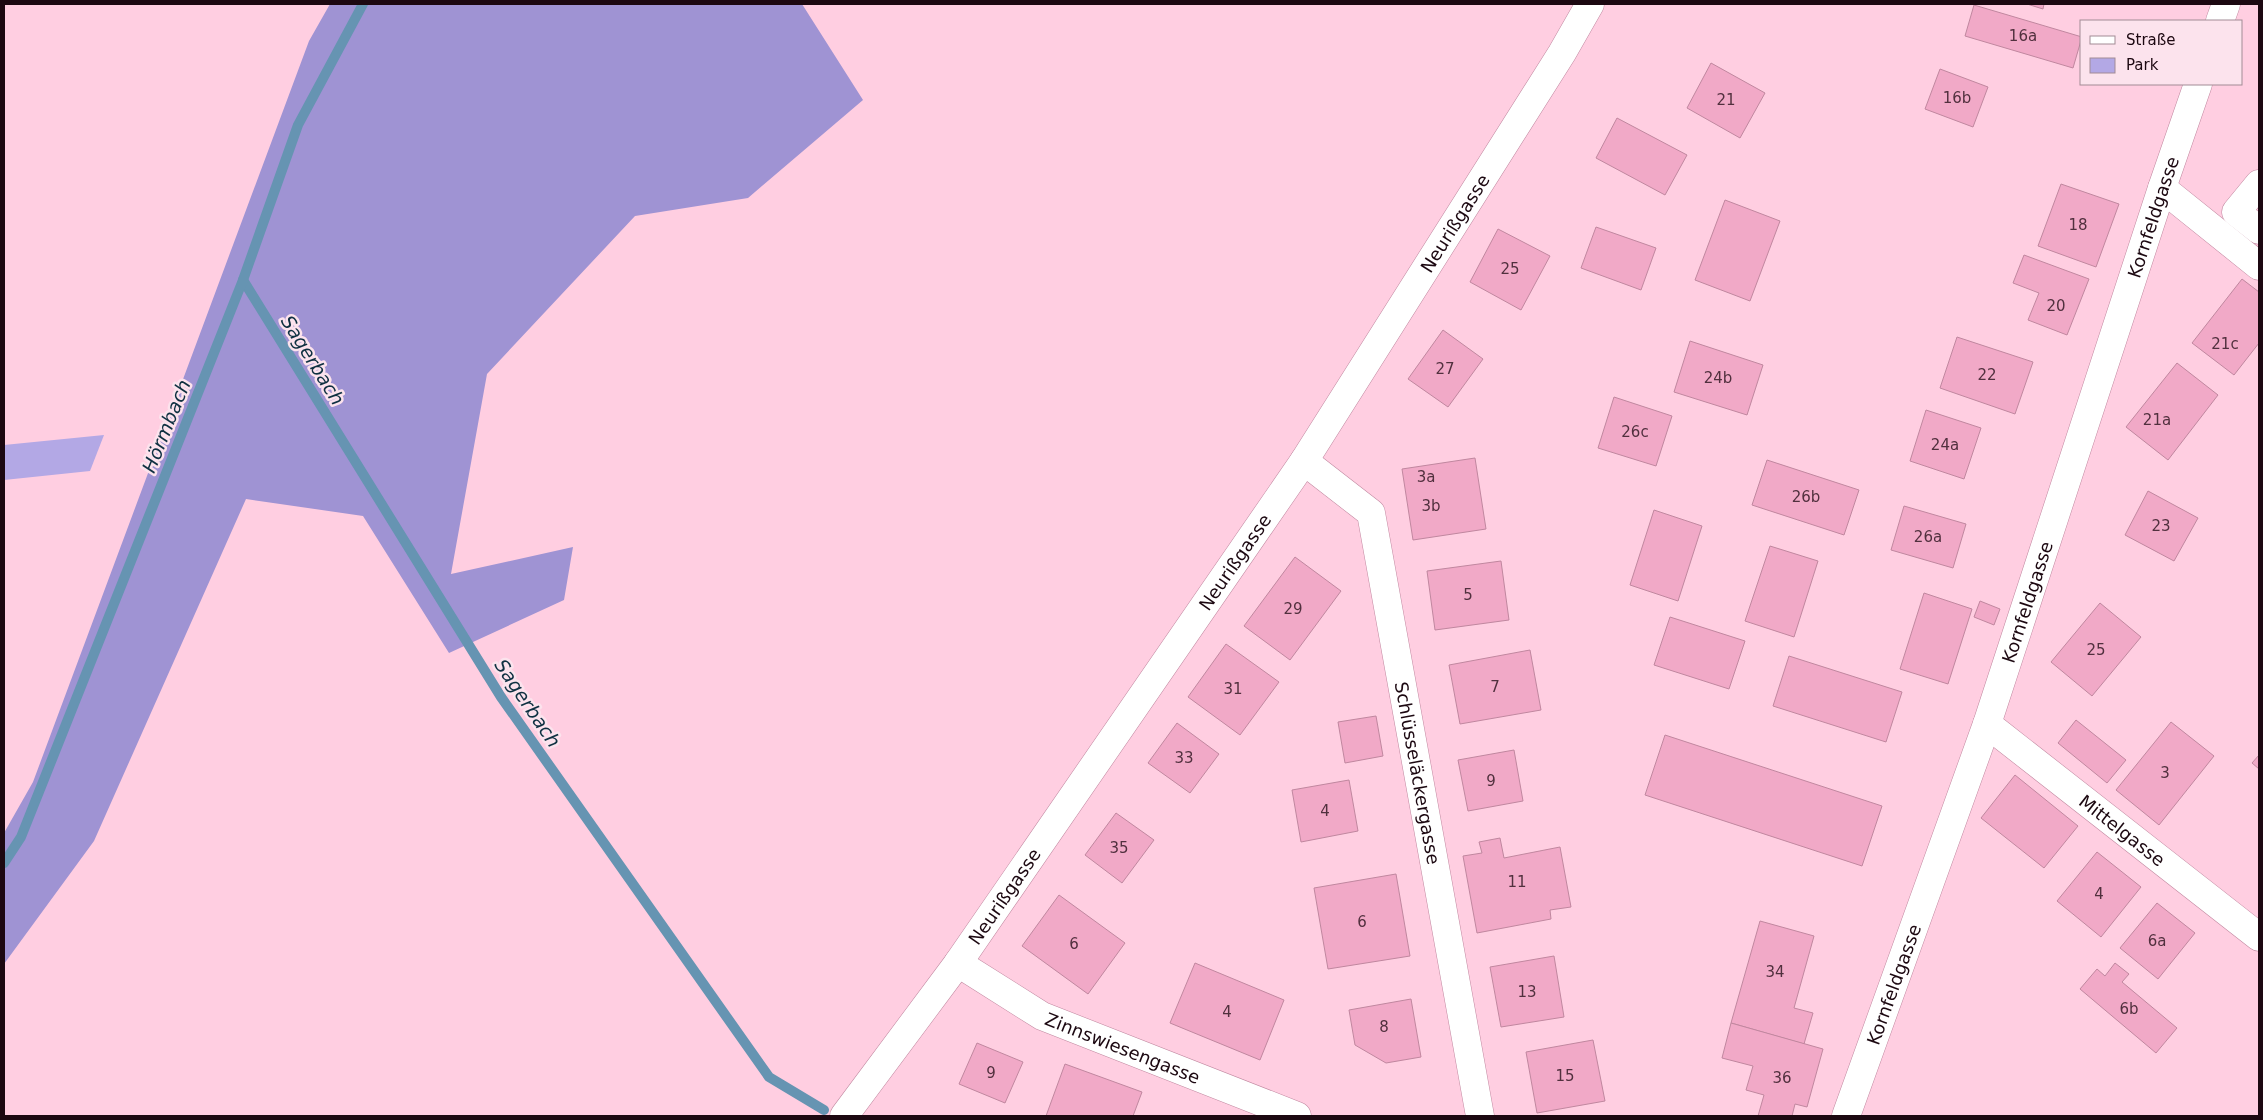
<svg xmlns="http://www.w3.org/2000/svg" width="2263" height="1120" viewBox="0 0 2263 1120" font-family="'DejaVu Sans',sans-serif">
	<rect width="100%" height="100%" fill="#ffcee1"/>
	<polygon fill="#b3a8e5" points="104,435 90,471 4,480 4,445"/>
	<polygon fill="#9f93d3" points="330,4 802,4 863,100 748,198 635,216 487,374 451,574 573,547 564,600 449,653 363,516 246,499 94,841 4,964 4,833 33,782 309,41"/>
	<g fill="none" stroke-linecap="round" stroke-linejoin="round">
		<g stroke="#6694b2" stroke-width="10">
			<polyline points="243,280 501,697 769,1077 824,1110"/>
			<polyline points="4,863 21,837 243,280 298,125 363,4"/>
		</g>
	</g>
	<g fill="#f1a9c7" stroke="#c0879f">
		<polygon points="2027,4 2044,4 2043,9"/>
		<polygon points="1974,5 2082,37 2073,68 1965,36"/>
		<polygon points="1711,63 1765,93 1740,138 1687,108"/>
		<polygon points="1940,69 1988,87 1973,127 1925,109"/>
		<polygon points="1617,118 1687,155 1665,195 1596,158"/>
		<polygon points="2061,184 2119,204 2096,267 2038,246"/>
		<polygon points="1725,200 1780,221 1750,301 1695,280"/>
		<polygon points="1596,227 1656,248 1641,290 1581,268"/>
		<polygon points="1498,229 1550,256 1521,310 1470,282"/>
		<polygon points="2024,255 2089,279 2067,335 2028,320 2039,293 2013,283"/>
		<polygon points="2242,279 2259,292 2259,343 2234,375 2192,343"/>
		<polygon points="1443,330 1483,359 1448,407 1408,379"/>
		<polygon points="1957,337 2033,362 2015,414 1940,388"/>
		<polygon points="1690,341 1763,365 1747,415 1674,392"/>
		<polygon points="2177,363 2218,395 2168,460 2126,427"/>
		<polygon points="1614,397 1672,416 1656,466 1598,448"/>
		<polygon points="1926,410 1981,428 1964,479 1910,461"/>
		<polygon points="1475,458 1486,529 1413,540 1402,469"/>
		<polygon points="1767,460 1859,490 1844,535 1752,505"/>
		<polygon points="2148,491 2198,518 2174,561 2125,535"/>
		<polygon points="1904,506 1966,524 1953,568 1891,550"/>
		<polygon points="1654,510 1702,526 1678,601 1630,585"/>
		<polygon points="1770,546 1818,561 1794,637 1745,621"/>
		<polygon points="1295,557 1341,591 1290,660 1244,626"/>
		<polygon points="1501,561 1509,620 1435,630 1427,571"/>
		<polygon points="1924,593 1972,609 1948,684 1900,669"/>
		<polygon points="1980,601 2000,609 1994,625 1974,617"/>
		<polygon points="2100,603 2141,637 2092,696 2051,662"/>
		<polygon points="1670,617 1745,641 1729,689 1654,665"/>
		<polygon points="1226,644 1279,682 1240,735 1188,697"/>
		<polygon points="1530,650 1541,710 1460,724 1449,665"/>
		<polygon points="1789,656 1902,692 1886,742 1773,706"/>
		<polygon points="1376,716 1383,756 1345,763 1338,722"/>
		<polygon points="2076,720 2126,760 2107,783 2058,743"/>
		<polygon points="2171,722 2214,756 2159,825 2116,790"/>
		<polygon points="1177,723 1219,754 1190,793 1148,763"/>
		<polygon points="1665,735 1882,806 1862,866 1645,795"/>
		<polygon points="1514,750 1523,801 1468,811 1458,760"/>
		<polygon points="2259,755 2259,769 2252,763"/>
		<polygon points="2015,775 2078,826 2044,868 1981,818"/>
		<polygon points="1349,780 1358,831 1301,842 1292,790"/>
		<polygon points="1116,813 1154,840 1122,883 1085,855"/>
		<polygon points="1500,838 1504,858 1560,847 1571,907 1550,910 1551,919 1477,933 1463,856 1482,853 1479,842"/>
		<polygon points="2097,852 2141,887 2101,937 2057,901"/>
		<polygon points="1396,874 1410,956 1328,969 1314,888"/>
		<polygon points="1059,895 1125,943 1088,994 1022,946"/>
		<polygon points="2157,903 2195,933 2158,979 2120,948"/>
		<polygon points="1760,921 1814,936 1794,1008 1813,1013 1804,1044 1731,1023"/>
		<polygon points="1554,956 1564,1017 1501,1027 1490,967"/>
		<polygon points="1195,963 1284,1000 1260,1060 1170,1023"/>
		<polygon points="2115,963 2129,974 2122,982 2177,1028 2156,1053 2080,989 2097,969 2105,976"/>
		<polygon points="1411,999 1421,1057 1386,1063 1355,1045 1349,1010"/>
		<polygon points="1731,1023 1823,1049 1807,1107 1795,1104 1792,1116 1758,1116 1764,1095 1746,1090 1753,1066 1722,1058"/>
		<polygon points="1593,1040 1605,1101 1537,1113 1526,1052"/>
		<polygon points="977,1043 1023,1062 1005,1103 959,1084"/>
		<polygon points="1065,1064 1142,1092 1133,1116 1046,1116"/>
	</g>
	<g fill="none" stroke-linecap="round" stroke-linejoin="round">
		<g stroke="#c188a0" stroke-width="29">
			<g id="minor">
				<polyline points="2220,21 2226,4"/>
				<polyline points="2259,184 2236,212 2259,230"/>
				<polyline points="2162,188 2259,266"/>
				<path id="s1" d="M1304,461L1371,513L1480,1116"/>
				<path id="s2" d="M1987,724L2259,937"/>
				<path id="s3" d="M958,963L1042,1016L1297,1116"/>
				<path id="s4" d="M844,1116L958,963L1304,461L1562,53L1590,4"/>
				<path id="s5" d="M1846,1116L1987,724L2162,188L2198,84"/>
			</g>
		</g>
		<use href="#minor" stroke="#fff" stroke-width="28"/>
	</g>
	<g text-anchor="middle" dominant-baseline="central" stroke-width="5" stroke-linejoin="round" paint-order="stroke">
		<g font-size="15" fill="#51303e">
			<text x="2023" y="36">16a</text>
			<text x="1957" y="98">16b</text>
			<text x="1726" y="100">21</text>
			<text x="2078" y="225">18</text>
			<text x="1510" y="269">25</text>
			<text x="2056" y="306">20</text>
			<text x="2225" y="344">21c</text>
			<text x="1445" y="369">27</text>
			<text x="1987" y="375">22</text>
			<text x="1718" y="378">24b</text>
			<text x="2157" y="420">21a</text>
			<text x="1635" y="432">26c</text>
			<text x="1945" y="445">24a</text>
			<text x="1426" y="477">3a</text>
			<text x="1806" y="497">26b</text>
			<text x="1431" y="506">3b</text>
			<text x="2161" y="526">23</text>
			<text x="1928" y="537">26a</text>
			<text x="1468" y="595">5</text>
			<text x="1293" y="609">29</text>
			<text x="2096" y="650">25</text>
			<text x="1495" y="687">7</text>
			<text x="1233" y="689">31</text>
			<text x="1184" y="758">33</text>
			<text x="2165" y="773">3</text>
			<text x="1491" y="781">9</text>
			<text x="1325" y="811">4</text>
			<text x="1119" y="848">35</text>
			<text x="1517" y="882">11</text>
			<text x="2099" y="894">4</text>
			<text x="1362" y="922">6</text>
			<text x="2157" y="941">6a</text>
			<text x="1074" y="944">6</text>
			<text x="1775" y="972">34</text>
			<text x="1527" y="992">13</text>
			<text x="2129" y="1009">6b</text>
			<text x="1227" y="1012">4</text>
			<text x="1384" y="1027">8</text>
			<text x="991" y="1073">9</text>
			<text x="1565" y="1076">15</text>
			<text x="1782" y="1078">36</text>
		</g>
		<g font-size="18" fill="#1c0811" stroke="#fce3ed">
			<text stroke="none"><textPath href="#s5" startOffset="950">Kornfeldgasse</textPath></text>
			<text stroke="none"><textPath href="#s4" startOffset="1082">Neurißgasse</textPath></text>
			<text stroke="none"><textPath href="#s4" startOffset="678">Neurißgasse</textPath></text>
			<text stroke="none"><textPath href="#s5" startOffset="545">Kornfeldgasse</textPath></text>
			<text stroke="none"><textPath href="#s1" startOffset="349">Schlüsseläckergasse</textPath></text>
			<text stroke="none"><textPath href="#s2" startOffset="172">Mittelgasse</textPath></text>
			<text stroke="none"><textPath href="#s4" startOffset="272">Neurißgasse</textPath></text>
			<text stroke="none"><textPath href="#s5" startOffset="140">Kornfeldgasse</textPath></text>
			<text stroke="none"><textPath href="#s3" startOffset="186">Zinnswiesengasse</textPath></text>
		</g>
		<g font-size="19" font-style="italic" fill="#0e3041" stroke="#fce3ed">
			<text transform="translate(313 360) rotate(58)">Sagerbach</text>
			<text transform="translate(166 426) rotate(-68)">Hörmbach</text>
			<text transform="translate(528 703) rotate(56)">Sagerbach</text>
		</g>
	</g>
	<rect width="2263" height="1120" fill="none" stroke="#1c0811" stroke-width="10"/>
	<rect x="2080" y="20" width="162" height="65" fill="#fce3ed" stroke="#a28b95"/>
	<rect x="2090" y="36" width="25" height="8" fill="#ffffff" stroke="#a28b95"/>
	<text x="2126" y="45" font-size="15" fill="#1c0811">Straße</text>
	<rect x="2090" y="58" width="25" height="15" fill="#b3a8e5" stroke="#a28b95"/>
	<text x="2126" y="70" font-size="15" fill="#1c0811">Park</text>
</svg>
